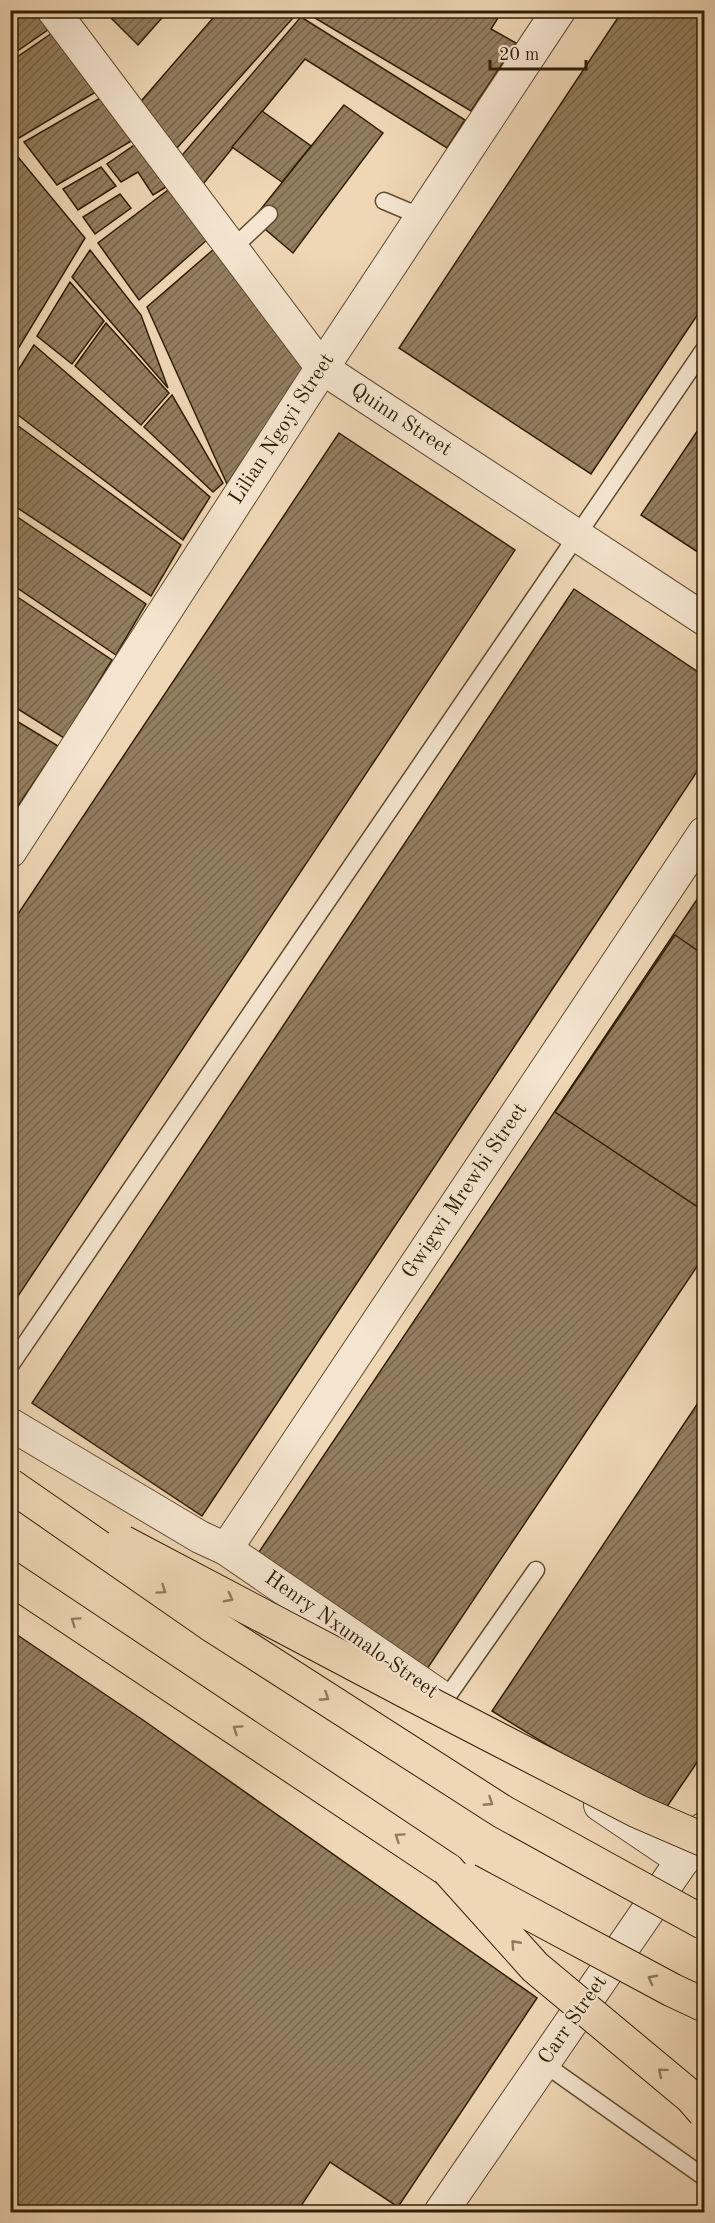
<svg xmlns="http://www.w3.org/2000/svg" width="715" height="2223" viewBox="0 0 715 2223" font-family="'Old Standard TT',serif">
	<defs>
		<pattern id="building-hatch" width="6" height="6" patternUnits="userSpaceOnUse" patternTransform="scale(1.5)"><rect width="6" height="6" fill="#947e60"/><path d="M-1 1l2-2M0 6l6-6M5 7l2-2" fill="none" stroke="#79674d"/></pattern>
	</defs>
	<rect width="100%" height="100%" fill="#efd7b6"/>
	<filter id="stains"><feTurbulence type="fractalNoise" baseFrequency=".00333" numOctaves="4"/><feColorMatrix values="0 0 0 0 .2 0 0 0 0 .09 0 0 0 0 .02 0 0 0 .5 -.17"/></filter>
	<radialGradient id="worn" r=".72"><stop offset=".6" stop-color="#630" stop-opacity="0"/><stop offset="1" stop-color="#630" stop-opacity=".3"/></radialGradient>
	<g fill="url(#building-hatch)" stroke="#311e03" stroke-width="1.5">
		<polygon points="10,10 40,10 52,27 10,56"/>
		<polygon points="103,10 169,10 138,45"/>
		<polygon points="220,10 300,10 177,148 136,107"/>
		<polygon points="307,10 503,10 491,29 516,43 471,111 305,12"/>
		<polygon points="623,10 704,10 704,305 591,474 399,348"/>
		<polygon points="301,17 465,120 447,148 305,59 199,189 178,160"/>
		<polygon points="55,31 99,90 19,138 10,128 10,62"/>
		<polygon points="102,97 133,140 57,185 24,142"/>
		<polygon points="344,105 383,133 293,253 253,219"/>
		<polygon points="262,111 311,146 282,182 232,147"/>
		<polygon points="140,141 171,184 153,195 138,172 121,182 107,164"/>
		<polygon points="13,151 85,238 10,362 10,155"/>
		<polygon points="101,167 116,186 78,210 63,189"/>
		<polygon points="172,187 208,239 139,300 98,243"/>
		<polygon points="120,194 131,208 95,234 83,217"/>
		<polygon points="214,249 305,369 227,484 147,307"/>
		<polygon points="90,250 141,315 168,388 72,277"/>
		<polygon points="70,282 104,321 72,364 37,336"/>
		<polygon points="106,323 169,393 141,425 75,366"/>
		<polygon points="34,345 210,497 183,540 10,409 10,383"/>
		<polygon points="172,395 223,483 213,492 144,427"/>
		<polygon points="10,420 181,545 151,596 10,503"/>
		<polygon points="704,421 704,556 641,515"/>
		<polygon points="339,433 515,550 10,1308 10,926"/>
		<polygon points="10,512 146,604 116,655 10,583"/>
		<polygon points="574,589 704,676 704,761 202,1516 32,1403"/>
		<polygon points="10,592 112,660 64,738 10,704"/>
		<polygon points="10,717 58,746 10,818"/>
		<polygon points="704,889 704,1256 427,1669 257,1555"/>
		<polygon points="675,935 704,955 704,1211 555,1112"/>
		<polygon points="704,1394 704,1752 664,1811 626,1793 492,1711"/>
		<polygon points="10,1630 143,1720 537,1998 398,2207 330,2162 297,2212 10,2212"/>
	</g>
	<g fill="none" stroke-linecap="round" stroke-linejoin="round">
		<g stroke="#604c30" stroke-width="19">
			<g id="service">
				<polyline points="384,201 422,217"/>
				<polyline points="232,249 269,214"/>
				<polyline points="10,1366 703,351"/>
				<polyline points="445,1700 536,1570"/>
				<polyline points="543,2063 704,2177"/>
			</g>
		</g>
		<g stroke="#604c30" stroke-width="34">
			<g id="minor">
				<polyline points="53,10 322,368 704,619"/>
				<polyline points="10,1424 200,1537 226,1549 440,1696"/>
				<polyline points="226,1549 704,833"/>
				<polyline points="600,1805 683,1861"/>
			</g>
		</g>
		<g stroke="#604c30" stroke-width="35">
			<g id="tertiary">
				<polyline points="10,851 322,368 559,10"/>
				<polyline points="441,2212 704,1829"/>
			</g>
		</g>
		<g stroke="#311e03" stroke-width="35">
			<polyline id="motorway" points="10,1578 448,1870"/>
		</g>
		<use href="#service" stroke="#f5e5d0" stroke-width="16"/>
		<use href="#minor" stroke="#f5e5d0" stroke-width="32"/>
		<use href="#tertiary" stroke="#f5e5d0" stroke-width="33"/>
		<use href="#motorway" stroke="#efd7b6" stroke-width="33"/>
		<g stroke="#311e03" stroke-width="35" stroke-linecap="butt">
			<g id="motorway-bridge">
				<polyline points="10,1485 210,1624 503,1812 704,1923"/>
				<polyline points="123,1542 407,1692 637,1811 704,1840"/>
				<polyline points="448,1870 535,1967 691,2097 704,2112"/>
				<polyline points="467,1880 672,1990 704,2005"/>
			</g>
		</g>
		<use href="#motorway-bridge" stroke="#efd7b6" stroke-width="33"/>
	</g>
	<defs><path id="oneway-chevron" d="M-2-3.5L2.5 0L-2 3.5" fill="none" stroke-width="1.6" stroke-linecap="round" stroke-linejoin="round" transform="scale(1.5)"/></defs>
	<g stroke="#907a5c">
		<use href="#oneway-chevron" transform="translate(162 1590) rotate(35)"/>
		<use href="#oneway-chevron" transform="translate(229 1598) rotate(28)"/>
		<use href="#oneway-chevron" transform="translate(75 1621) rotate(-146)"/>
		<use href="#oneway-chevron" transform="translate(325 1697) rotate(33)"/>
		<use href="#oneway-chevron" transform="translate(237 1729) rotate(-146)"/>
		<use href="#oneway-chevron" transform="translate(489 1802) rotate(33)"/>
		<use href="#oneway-chevron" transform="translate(399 1837) rotate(-146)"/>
		<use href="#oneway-chevron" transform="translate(515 1944) rotate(-132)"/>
		<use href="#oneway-chevron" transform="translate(652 1979) rotate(-152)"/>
		<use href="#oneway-chevron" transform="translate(662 2072) rotate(-140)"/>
	</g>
	<g text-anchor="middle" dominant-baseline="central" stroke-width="4.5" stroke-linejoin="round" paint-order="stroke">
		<g font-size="21" fill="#311e03" stroke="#f5e5d0">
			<text transform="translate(401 420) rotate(33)">Quinn Street</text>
			<text transform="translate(282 429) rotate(-57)">Lilian Ngoyi Street</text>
			<text transform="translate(465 1191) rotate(-56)">Gwigwi Mrewbi Street</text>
			<text transform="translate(351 1635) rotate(35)">Henry Nxumalo Street</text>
			<text transform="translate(573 2020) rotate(-55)">Carr Street</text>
		</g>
	</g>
	<rect width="715" height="2223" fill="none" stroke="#efd7b6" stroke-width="36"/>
	<rect x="12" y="12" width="691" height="2199" fill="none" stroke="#311e03" stroke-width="3"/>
	<rect x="18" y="18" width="679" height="2187" fill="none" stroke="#311e03" stroke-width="1.5"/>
	<path d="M490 60v9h96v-9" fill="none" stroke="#311e03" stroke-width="3"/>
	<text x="499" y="60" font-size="18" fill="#311e03" stroke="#f5e5d0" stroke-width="4.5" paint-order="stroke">20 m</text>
	<rect width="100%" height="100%" filter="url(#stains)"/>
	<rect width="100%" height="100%" fill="url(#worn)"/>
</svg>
